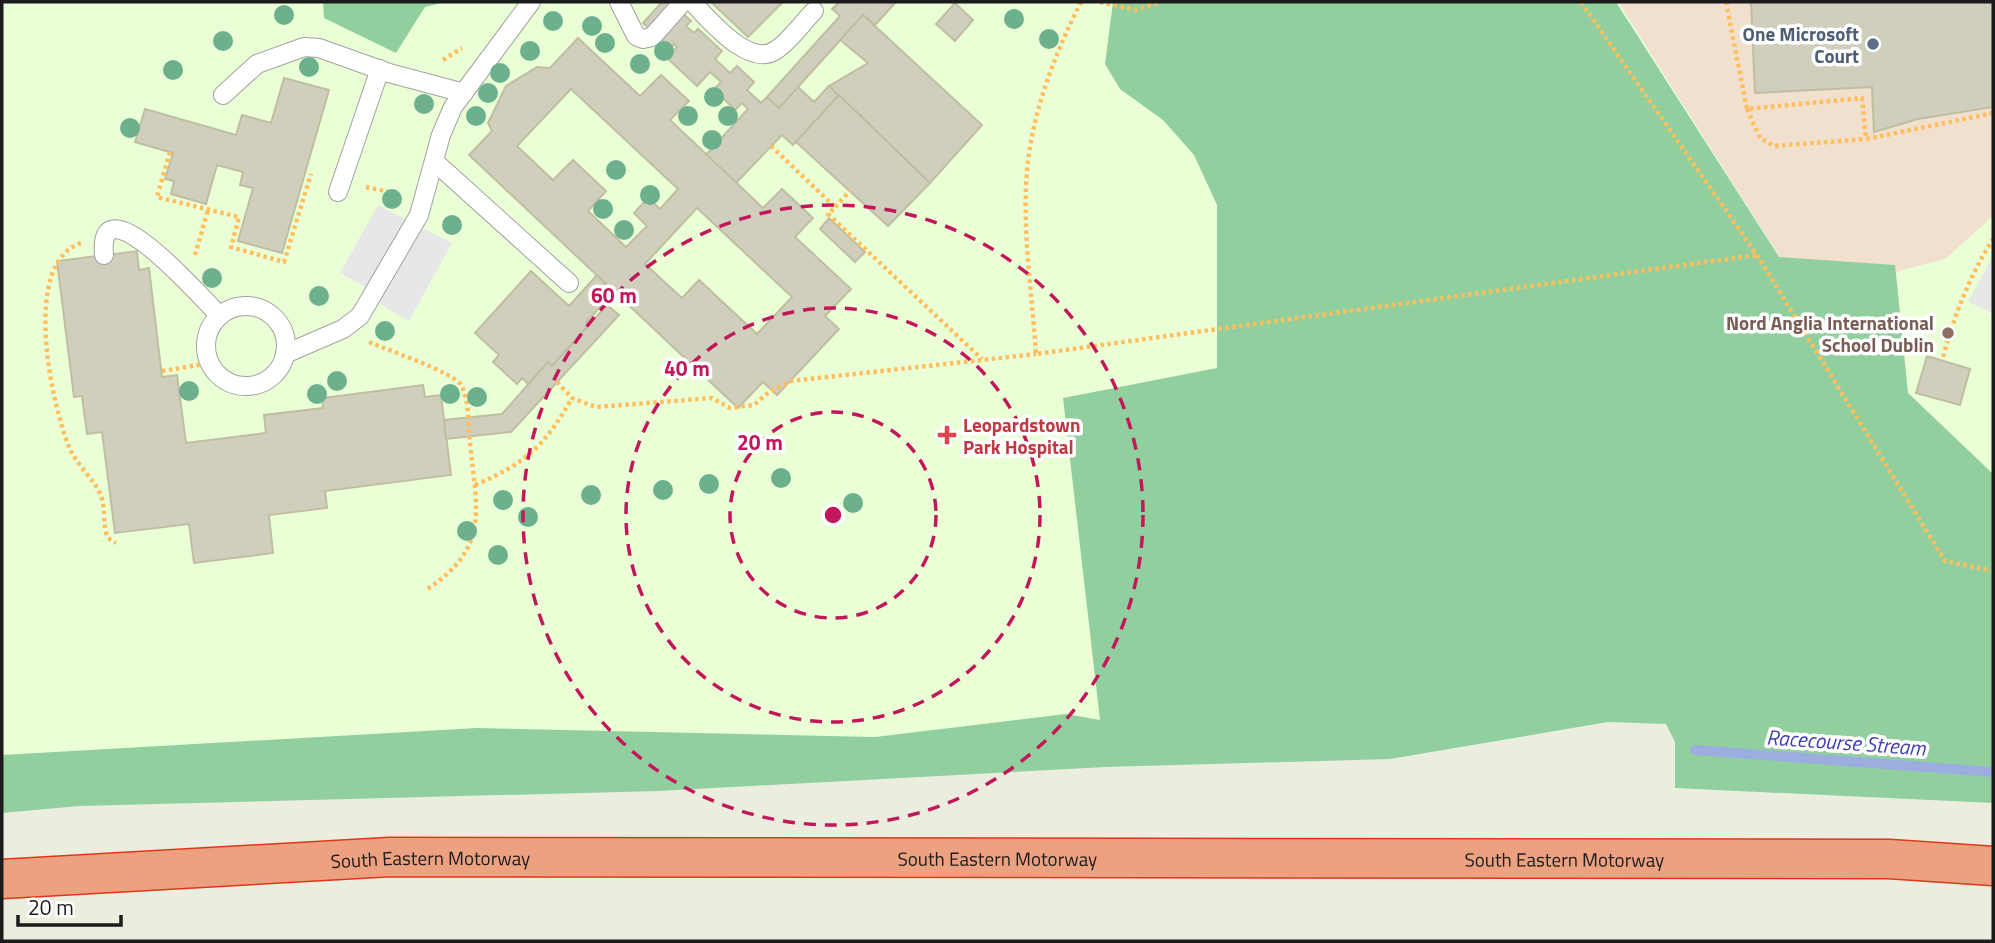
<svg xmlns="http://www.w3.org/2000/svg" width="1995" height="943" viewBox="0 0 1995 943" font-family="'Titillium Web',sans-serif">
	<rect width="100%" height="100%" fill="#ebeedf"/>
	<polygon fill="#f0e0cd" points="1618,2 1993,2 1993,596 1780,257"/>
	<g fill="#ebffd7">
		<polygon points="2,2 1618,2 1993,596 1680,721 1250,723 2,784"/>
		<polygon points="1993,216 1993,474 1908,393 1896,272 1945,259"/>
	</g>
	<g fill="#91d09e">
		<polygon points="323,2 445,2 425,7 396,53 324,18"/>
		<polygon points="1113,2 1616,2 1779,257 1895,265 1908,393 1993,474 1993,803 1675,788 1675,742 1666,724 1608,722 1390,759 1106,767 659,791 79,806 2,813 2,755 477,728 875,737 1066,714 1100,720 1063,398 1217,368 1217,205 1194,155 1163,120 1120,89 1105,64"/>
	</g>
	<g fill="#e7e7e7">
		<polygon points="378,205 452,243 409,321 387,309 362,285 340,273"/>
		<polygon points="1993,256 1993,313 1968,302"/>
	</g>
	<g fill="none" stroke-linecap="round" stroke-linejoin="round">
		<polyline stroke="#9caedf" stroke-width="10" points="1695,750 1993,772"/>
	</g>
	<g fill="#d0cfbd" stroke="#c0bea1" stroke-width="2" fill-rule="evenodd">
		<polygon points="662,2 670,2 691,21 686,26 694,33 698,29 722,51 715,59 730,73 737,66 754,82 747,90 761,103 767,97 779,108 798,87 814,102 829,86 839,95 793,145 782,135 735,184 705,156 748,109 742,103 735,110 714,89 721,82 710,72 697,86 667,58 677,47 674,44 670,48 643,23"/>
		<polygon points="711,2 783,2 748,37"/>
		<polygon points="839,2 896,2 875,25 863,15 779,108 767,97 840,16 832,9"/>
		<polygon points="1751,2 1993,2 1993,107 1918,119 1874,132 1872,87 1755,93"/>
		<polygon points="955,3 973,20 955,41 936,24"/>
		<polygon points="863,15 982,125 930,183 829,86 868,63 840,40"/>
		<path d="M578,38L640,96L661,75L689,101L670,120L763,208L782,189L813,218L795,237L851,289L825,316L839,329L777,395L763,382L738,408L469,155L492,131L488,123L506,86L537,67L550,68ZM571,89L678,189L660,209L648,198L634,213L647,226L626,247L588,211L606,191L573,160L553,180L517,146ZM697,208L792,297L757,334L699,280L682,298L645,264Z"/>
		<polygon points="284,78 329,90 282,253 238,241 253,188 240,185 243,172 217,165 206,204 171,194 174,181 165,179 173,153 135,142 145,109 236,135 242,115 271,123"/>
		<polygon points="839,95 930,183 888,226 796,142"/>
		<polygon points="829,218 865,252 855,262 820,229"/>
		<polygon points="137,251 139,270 149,268 162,377 177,375 186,443 266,433 264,415 323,408 322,398 423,385 425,397 441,395 451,475 325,491 327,508 269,515 273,553 194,563 189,524 115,533 102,432 87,434 82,396 74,397 57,261"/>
		<polygon points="531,271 569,306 597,275 610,288 597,301 602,305 586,322 589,325 552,366 548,362 528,384 522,378 517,384 493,362 499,355 475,333"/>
		<polygon points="607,305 619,315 511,432 446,439 444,420 502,414 548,362 552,366"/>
		<polygon points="1927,356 1970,369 1960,405 1916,393"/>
	</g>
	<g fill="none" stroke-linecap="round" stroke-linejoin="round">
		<g stroke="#a2a2a2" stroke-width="20">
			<g id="service">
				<polyline points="619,2 636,36 643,39 652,37 683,2"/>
				<path d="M692,2C709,19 749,69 776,50C790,41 802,23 814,11"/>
				<polyline points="223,95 257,64 304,47 319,48 389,73 464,93"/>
				<polyline points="435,162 569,283"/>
				<polyline points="338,192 380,69"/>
				<path d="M104,255C97,176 206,303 220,316"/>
				<circle cx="246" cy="346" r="40"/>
				<polyline points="285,354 343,329 360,316 419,215 441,135 453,107 531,2"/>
			</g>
		</g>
		<g stroke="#e03718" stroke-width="41">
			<g id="motorway">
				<path id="s1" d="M2,879L390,857L1889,859L1993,866"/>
			</g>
		</g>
		<g stroke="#ffbf5f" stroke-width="4.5" stroke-dasharray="3.5 3.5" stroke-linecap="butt">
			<path d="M1081,2C1055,53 1032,113 1027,171C1022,230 1032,294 1036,354L1757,255"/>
			<polyline points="1100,2 1136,10 1161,2"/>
			<polyline points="1581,2 1757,255 1945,561 1993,571"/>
			<polyline points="1726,2 1747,109 1862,98 1866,139 1993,113"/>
			<polyline points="443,60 462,48"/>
			<polyline points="1747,109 1760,138 1774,146 1866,139"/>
			<polyline points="771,146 835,207 828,214 982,359"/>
			<polyline points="170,152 157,197 239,217 231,247 284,262 311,174"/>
			<polyline points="366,187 399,194"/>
			<polyline points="835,207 850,191"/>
			<path d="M81,243C21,263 51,402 69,447C77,466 96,481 101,496C106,509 102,524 108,538L116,543"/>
			<polyline points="195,255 208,210"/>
			<path d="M369,342C387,350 453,372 461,385C470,400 468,426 470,443C477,511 490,548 426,590"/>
			<path d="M1943,357C1955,314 1969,277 1993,239"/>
			<polyline points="162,371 210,363"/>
			<polyline points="557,382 572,398 596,407 712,398 730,408 754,405 769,392 791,381 1036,354"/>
			<path d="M475,485C525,464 545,446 572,398"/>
		</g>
		<use href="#service" stroke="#fff" stroke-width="18"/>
		<use href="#motorway" stroke="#eca280" stroke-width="38"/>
	</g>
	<g fill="#6cb08e">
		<circle cx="284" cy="15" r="10"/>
		<circle cx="1014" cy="19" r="10"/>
		<circle cx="553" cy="21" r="10"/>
		<circle cx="592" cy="26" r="10"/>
		<circle cx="1049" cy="39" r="10"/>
		<circle cx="223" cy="41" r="10"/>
		<circle cx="605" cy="43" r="10"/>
		<circle cx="530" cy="51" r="10"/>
		<circle cx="664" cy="51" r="10"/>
		<circle cx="640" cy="64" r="10"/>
		<circle cx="309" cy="67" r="10"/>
		<circle cx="173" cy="70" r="10"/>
		<circle cx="500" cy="73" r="10"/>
		<circle cx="488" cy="93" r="10"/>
		<circle cx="714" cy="97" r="10"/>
		<circle cx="424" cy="104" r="10"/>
		<circle cx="476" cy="116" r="10"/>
		<circle cx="688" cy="116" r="10"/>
		<circle cx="728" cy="116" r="10"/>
		<circle cx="130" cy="128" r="10"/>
		<circle cx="712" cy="140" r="10"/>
		<circle cx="616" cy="170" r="10"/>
		<circle cx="650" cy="195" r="10"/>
		<circle cx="392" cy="199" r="10"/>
		<circle cx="603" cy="209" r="10"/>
		<circle cx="452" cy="225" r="10"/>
		<circle cx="624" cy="230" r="10"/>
		<circle cx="212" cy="278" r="10"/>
		<circle cx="319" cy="296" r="10"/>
		<circle cx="385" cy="331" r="10"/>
		<circle cx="337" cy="381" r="10"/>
		<circle cx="189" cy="391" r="10"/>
		<circle cx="317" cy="394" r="10"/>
		<circle cx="450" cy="394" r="10"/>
		<circle cx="477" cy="397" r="10"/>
		<circle cx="781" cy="478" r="10"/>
		<circle cx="709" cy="484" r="10"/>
		<circle cx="663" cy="490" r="10"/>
		<circle cx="591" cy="495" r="10"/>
		<circle cx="503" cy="500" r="10"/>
		<circle cx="853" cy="503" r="10"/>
		<circle cx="528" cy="517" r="10"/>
		<circle cx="467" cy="531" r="10"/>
		<circle cx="498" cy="555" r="10"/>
	</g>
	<g fill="none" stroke="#c2185b" stroke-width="3.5" stroke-dasharray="12 9">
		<circle cx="833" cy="515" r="103"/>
		<circle cx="833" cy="515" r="207"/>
		<circle cx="833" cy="515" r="310"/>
	</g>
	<circle fill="#5c6f8a" stroke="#fff" stroke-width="2.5" cx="1873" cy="44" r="7"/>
	<circle fill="#8d6e63" stroke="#fff" stroke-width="2.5" cx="1948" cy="333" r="7"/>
	<path fill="#e0444e" stroke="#fff" stroke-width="2.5" d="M943.5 424.5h7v7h7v7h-7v7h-7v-7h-7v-7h7z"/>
	<g text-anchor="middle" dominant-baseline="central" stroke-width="7" stroke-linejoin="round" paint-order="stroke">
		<g font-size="19" font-weight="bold" fill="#4e5e75" stroke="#fff" text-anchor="end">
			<text x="1859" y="33">One Microsoft<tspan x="1859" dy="22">Court</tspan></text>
		</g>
		<g font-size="19" font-weight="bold" fill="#785e54" stroke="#fff" text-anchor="end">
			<text x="1934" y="322">Nord Anglia International<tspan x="1934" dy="22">School Dublin</tspan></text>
		</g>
		<g font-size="19" font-weight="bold" fill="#be3a42" stroke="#fff" text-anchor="start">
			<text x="963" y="424">Leopardstown<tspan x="963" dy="22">Park Hospital</tspan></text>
		</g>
		<g font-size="19" fill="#1b1b1b" stroke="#fff">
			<text stroke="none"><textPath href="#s1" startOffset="996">South Eastern Motorway</textPath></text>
			<text stroke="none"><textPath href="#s1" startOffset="429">South Eastern Motorway</textPath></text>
			<text stroke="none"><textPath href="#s1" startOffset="1563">South Eastern Motorway</textPath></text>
		</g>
		<g font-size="21" font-style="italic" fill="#4242b0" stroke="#fff">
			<text transform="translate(1846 742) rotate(4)">Racecourse Stream</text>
		</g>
	</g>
	<circle cx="833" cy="515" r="10" fill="#c2185b" stroke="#fff" stroke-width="3.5"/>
	<g font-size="21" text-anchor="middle" font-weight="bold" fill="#c2185b" stroke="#fff" stroke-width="7" stroke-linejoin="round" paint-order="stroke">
		<text x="614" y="303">60 m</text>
		<text x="687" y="376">40 m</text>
		<text x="760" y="450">20 m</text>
	</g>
	<rect width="1995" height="943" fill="none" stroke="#1b1b1b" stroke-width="7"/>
	<path d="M18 915v10h103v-10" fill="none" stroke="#1b1b1b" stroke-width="3.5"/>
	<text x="28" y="915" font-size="21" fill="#1b1b1b" stroke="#ffffff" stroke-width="5" paint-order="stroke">20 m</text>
</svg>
